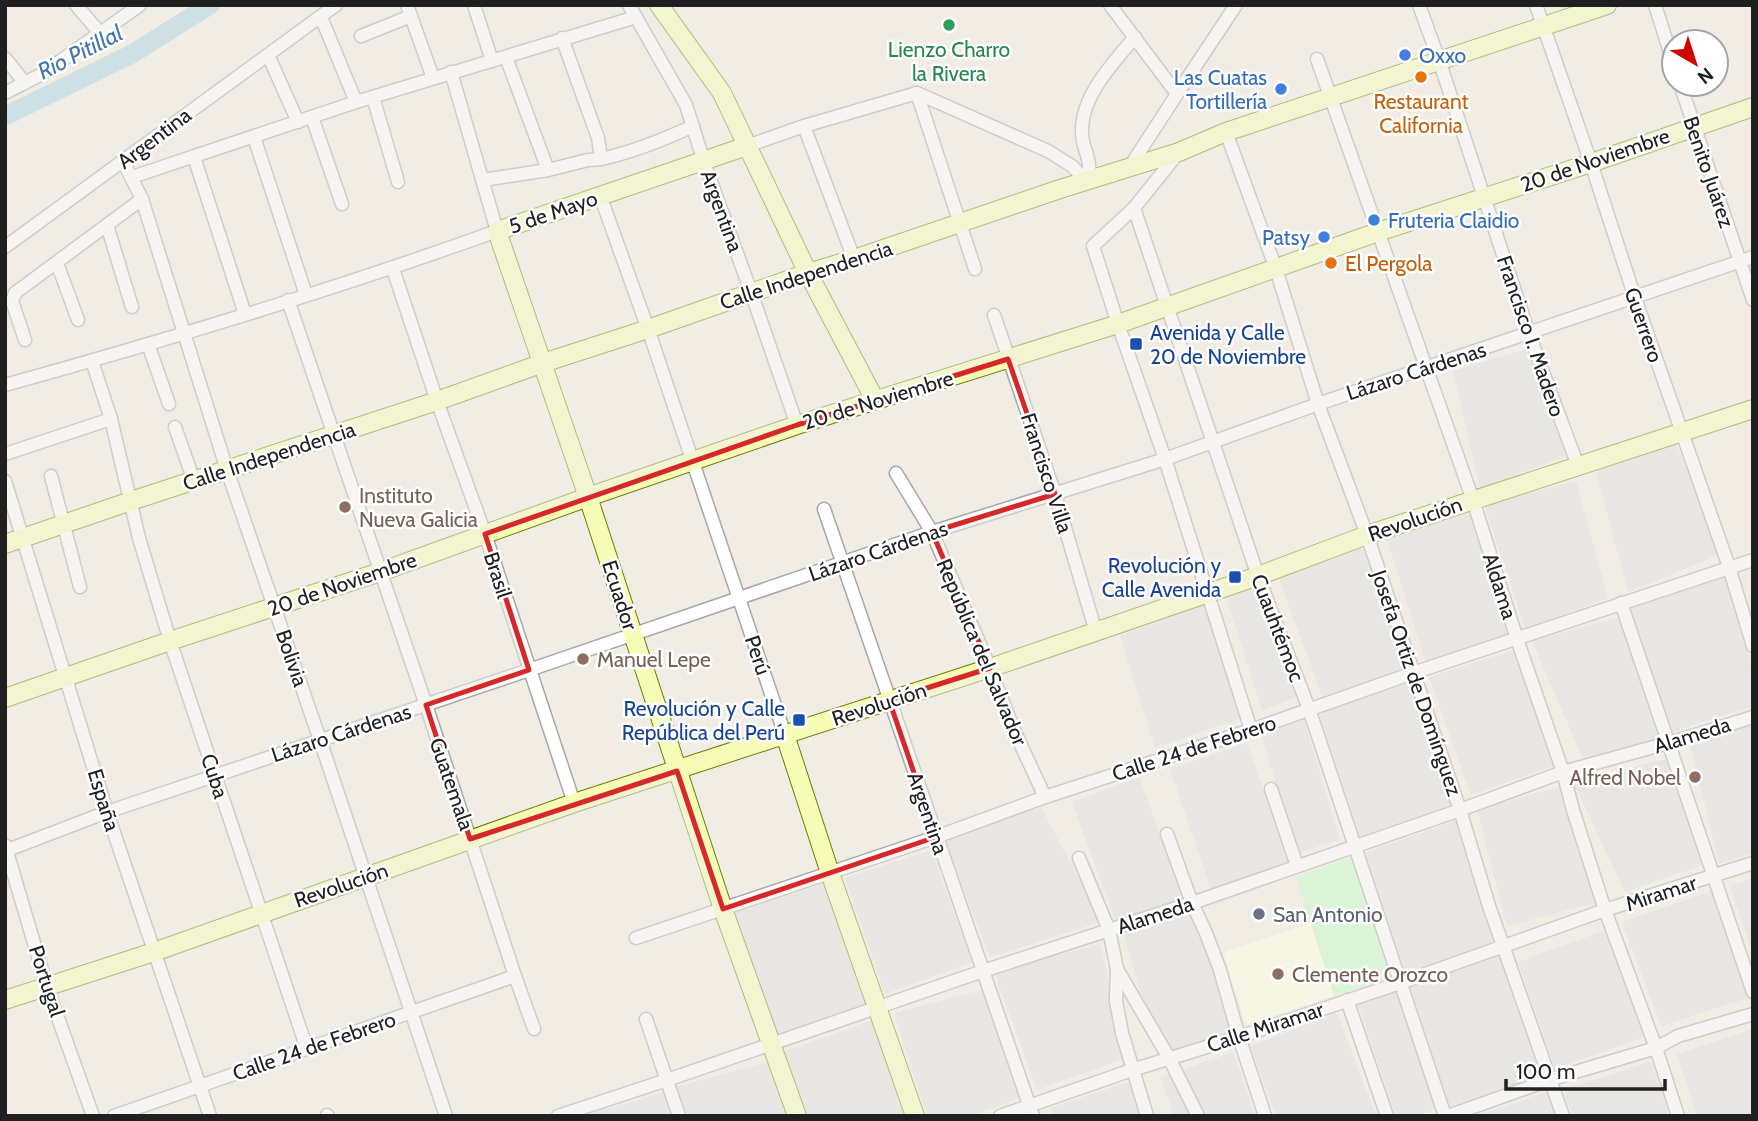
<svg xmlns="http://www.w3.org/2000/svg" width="1758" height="1121" viewBox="0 0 1758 1121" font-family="Cabin,sans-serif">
	<rect width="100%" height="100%" fill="#f1ede5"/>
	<g fill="#dedddd">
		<polygon points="1527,349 1566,456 1480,488 1453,371"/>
		<polygon points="1676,444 1721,554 1628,592 1596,471"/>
		<polygon points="1576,481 1608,598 1525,629 1484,504"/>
		<polygon points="1472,513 1509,633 1426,662 1386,537"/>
		<polygon points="1368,546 1408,669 1322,696 1278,576"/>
		<polygon points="1724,576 1753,673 1753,706 1671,732 1628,607"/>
		<polygon points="1253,588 1300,695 1262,711 1226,596"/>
		<polygon points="1206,604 1244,717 1155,748 1120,636"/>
		<polygon points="1620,617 1661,740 1586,766 1532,641"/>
		<polygon points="1514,650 1556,765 1471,795 1429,677"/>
		<polygon points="1411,682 1452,805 1360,836 1319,713"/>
		<polygon points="1304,720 1340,840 1297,853 1261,734"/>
		<polygon points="1753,725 1753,853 1719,864 1690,744"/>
		<polygon points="1247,743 1288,862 1211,889 1170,769"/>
		<polygon points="1669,758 1706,864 1625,892 1576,788 1603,901 1507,926 1477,809"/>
		<polygon points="1139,777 1183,898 1116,922 1072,802"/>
		<polygon points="1041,807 1101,922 990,957 944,840"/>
		<polygon points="1455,821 1497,941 1406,973 1364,853"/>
		<polygon points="931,850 972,962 885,994 845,878"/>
		<polygon points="1753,878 1753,954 1730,886"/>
		<polygon points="826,883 865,1004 777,1034 734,913"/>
		<polygon points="1714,890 1751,997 1661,1026 1622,922"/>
		<polygon points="1201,908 1239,1041 1160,1064 1123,931"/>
		<polygon points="1606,930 1644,1037 1555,1069 1518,962"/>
		<polygon points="1101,944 1123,1059 1037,1090 994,971"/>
		<polygon points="1500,954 1541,1077 1450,1108 1409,985"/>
		<polygon points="982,990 1020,1098 970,1116 927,1116 894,1013"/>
		<polygon points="1398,990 1438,1108 1416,1116 1396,1116 1358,1004"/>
		<polygon points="1337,1013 1376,1116 1276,1116 1250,1046"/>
		<polygon points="873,1020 904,1116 806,1116 783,1052"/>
		<polygon points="1753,1029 1753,1116 1697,1116 1677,1054"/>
		<polygon points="1233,1052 1255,1116 1174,1116 1161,1077"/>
		<polygon points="771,1061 788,1116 686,1116 676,1087"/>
		<polygon points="1651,1061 1669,1116 1573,1116 1564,1090"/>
		<polygon points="1131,1081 1142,1116 1052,1116 1050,1108"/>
		<polygon points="1549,1091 1558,1116 1476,1116"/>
		<polygon points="665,1092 673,1116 584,1116"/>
	</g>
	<polygon fill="#feffe0" points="1311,923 1334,996 1246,1025 1223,952"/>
	<polygon fill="#c1fcc7" points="1352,858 1391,978 1334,996 1296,877"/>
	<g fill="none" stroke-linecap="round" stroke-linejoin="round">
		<polyline stroke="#a4d1e1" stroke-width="19" points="5,116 132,54 210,5"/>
		<g stroke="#a7a7a7" stroke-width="15">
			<g id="street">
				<polyline points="76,5 100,33"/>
				<polyline points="407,5 433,78"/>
				<polyline points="474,5 492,61"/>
				<polyline points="629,5 686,105 704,162 751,292 797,425"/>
				<polyline points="1110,5 1177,94 1129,168"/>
				<polyline points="1419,5 1439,60 1529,334 1578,466"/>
				<polyline points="1536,5 1591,163 1635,298 1729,567 1753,646"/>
				<polyline points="1655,5 1674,65"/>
				<polyline points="321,17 356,102"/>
				<polyline points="361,36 411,16"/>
				<polyline points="268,55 298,122"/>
				<polyline points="506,57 548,170"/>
				<polyline points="5,58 25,83"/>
				<polyline points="1317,59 1473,500 1517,639 1563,772 1573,810 1605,910 1656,1048 1678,1116"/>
				<polyline points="1680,84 1753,300"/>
				<polyline points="5,93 42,74 140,5"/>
				<polyline points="917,93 975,269"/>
				<polyline points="1177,94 1236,5"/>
				<polyline points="373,97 398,182"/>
				<polyline points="312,117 342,204"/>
				<polyline points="804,126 854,259"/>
				<polyline points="1226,132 1276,269 1318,404 1367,535 1460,810 1489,906 1563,1116"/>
				<polyline points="254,137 306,295"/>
				<polyline points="747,146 804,126 917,93 1048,151 1072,166 1086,181"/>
				<polyline points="1179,152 1134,208 1258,576 1309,709 1445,1116"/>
				<polyline points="194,157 245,314"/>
				<path d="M601,159C633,152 663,140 693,126"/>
				<polyline points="123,161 142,199 227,470 320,740 446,1116"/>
				<polyline points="132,177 356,102 636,17"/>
				<polyline points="483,180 548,170 588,160 601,159 598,138 562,38"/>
				<path d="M1088,180C1093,158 1082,151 1082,132C1081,96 1113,63 1135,37"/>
				<polyline points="600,195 648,329 785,735"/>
				<polyline points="1134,208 1093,246 1118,324 1165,459 1251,730"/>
				<polyline points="107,225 132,307"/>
				<polyline points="5,247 336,5"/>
				<polyline points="57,263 78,320"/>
				<polyline points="393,269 437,401 485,534 574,803"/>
				<polyline points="288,300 426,705 515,976 534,1029"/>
				<polyline points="994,315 1055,494 1096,632"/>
				<polyline points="25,340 12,301 15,293 142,199"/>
				<polyline points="148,344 169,404"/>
				<polyline points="92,361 111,419 139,538 170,641 307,1049"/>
				<path d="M5,385C171,339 336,289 497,231L451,72"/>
				<polyline points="175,427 194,481"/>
				<polyline points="5,454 111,419"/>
				<polyline points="896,473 932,532 990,668 1013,728 1045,797"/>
				<polyline points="51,476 80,587"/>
				<polyline points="5,481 107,812 210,1116"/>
				<polyline points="824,509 1033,1116"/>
				<polyline points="1621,603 1753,992"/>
				<polyline points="1271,789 1297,866"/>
				<polyline points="1167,834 1192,903 1206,933 1220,970 1239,1037 1265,1116"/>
				<polyline points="5,845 47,987 93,1116"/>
				<polyline points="5,851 107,812 529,670 932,532 1165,459 1318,404 1753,257"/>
				<polyline points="1079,858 1109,930 1117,969 1116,1001 1122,1033 1147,1116"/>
				<polyline points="636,938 936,837 1045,797 1251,730 1413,673 1753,560"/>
				<polyline points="1117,969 1169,1058 1198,1116"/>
				<polyline points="1347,1000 1387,1116"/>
				<polyline points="646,1019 679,1116"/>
				<polyline points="327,1115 328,1116"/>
				<polyline points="114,1116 515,976"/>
				<polyline points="558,1116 667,1080 983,971 1192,903 1460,810 1563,772 1686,738 1753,717"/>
				<polyline points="1000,1116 1132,1070 1239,1037 1400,983 1605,910 1753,863"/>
				<polyline points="1448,1116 1552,1079 1656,1048 1678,1036 1753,1014"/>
			</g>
		</g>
		<g stroke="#6c7d00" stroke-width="20">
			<g id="secondary">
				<polyline points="659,5 722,93 808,273 875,400"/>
				<polyline points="747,146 497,231 588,497 723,909 797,1116"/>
				<polyline points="5,544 131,501 437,401 543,363 648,329 808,273 854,259 1060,189 1179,152 1226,132 1607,5"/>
				<polyline points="5,698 170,641 380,572 588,497 797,425 1118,324 1378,232 1591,163 1753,107"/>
				<polyline points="785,735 830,873 915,1116"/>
				<polyline points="5,1000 154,952 574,803 990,668 1258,576 1367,535 1753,409"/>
			</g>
		</g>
		<use href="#street" stroke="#fff" stroke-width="12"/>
		<use href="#secondary" stroke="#f7fdb7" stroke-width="18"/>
	</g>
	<path d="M0 0H1758V1121H0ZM1008,359L1055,494L932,532L990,668L889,700L936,837L723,909L677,771L470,839L426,705L529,670L485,534L797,425Z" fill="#f1ede5" fill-opacity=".55" fill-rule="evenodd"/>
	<path fill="none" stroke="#d62828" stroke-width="5" stroke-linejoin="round" d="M1008,359L1055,494L932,532L990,668L889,700L936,837L723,909L677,771L470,839L426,705L529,670L485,534L797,425Z"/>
	<circle fill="#2e9e5b" stroke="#fff" stroke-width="2.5" cx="949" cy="25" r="7"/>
	<g fill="#3f7fe0" stroke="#fff" stroke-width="2.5">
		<circle cx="1405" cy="55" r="7"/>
		<circle cx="1281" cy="89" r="7"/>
		<circle cx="1374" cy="220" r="7"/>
		<circle cx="1324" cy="237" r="7"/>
	</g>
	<g fill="#e8710a" stroke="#fff" stroke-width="2.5">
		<circle cx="1421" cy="77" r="7"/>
		<circle cx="1331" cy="263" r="7"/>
	</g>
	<g fill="#1a4fb4" stroke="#fff" stroke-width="2.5">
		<rect x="1129" y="337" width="14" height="14" rx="3.5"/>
		<rect x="1228" y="570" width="14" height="14" rx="3.5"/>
		<rect x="792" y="713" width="14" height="14" rx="3.5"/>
	</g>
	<g fill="#8d6e63" stroke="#fff" stroke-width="2.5">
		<circle cx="345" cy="507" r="7"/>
		<circle cx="583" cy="659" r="7"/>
		<circle cx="1695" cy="777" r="7"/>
		<circle cx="1278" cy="974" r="7"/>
	</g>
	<circle fill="#6b7280" stroke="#fff" stroke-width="2.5" cx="1259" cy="914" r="7"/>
	<g text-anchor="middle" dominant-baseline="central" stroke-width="5" stroke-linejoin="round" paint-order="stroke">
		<g font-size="21" fill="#27864d" stroke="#fff">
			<text x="949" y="49">Lienzo Charro<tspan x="949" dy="24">la Rivera</tspan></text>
		</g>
		<g font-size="21" fill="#366cbe" stroke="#fff" text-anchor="start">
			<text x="1419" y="55">Oxxo</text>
			<text x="1267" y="77" text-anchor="end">Las Cuatas<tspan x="1267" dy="24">Tortillería</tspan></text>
			<text x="1388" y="220">Fruteria Claidio</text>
			<text x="1310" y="237" text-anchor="end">Patsy</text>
		</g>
		<g font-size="21" fill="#c56008" stroke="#fff">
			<text x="1421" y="101">Restaurant<tspan x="1421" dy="24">California</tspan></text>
			<text x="1345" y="263" text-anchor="start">El Pergola</text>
		</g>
		<g font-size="21" fill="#202020" stroke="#fff">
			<text transform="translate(154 138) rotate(-37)">Argentina</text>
			<text transform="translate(1595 160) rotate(-19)">20 de Noviembre</text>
			<text transform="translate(1709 172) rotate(71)">Benito Juárez</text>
			<text transform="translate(722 211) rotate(70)">Argentina</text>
			<text transform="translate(553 212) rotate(-19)">5 de Mayo</text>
			<text transform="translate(806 275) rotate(-18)">Calle Independencia</text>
			<text transform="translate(1644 325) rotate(71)">Guerrero</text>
			<text transform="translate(1531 336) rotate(71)">Francisco I. Madero</text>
			<text transform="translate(1416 371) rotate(-18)">Lázaro Cárdenas</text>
			<text transform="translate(878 400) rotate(-17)">20 de Noviembre</text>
			<text transform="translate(269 456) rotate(-18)">Calle Independencia</text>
			<text transform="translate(1047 473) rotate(72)">Francisco Villa</text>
			<text transform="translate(1415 519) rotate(-19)">Revolución</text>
			<text transform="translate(878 551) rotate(-19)">Lázaro Cárdenas</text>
			<text transform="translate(498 575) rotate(72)">Brasil</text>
			<text transform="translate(342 584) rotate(-19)">20 de Noviembre</text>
			<text transform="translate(1500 586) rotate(72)">Aldama</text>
			<text transform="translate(620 595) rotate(72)">Ecuador</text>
			<text transform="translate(1278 628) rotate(69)">Cuauhtémoc</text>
			<text transform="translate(982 652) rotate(67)">República del Salvador</text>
			<text transform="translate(758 655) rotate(71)">Perú</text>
			<text transform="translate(292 658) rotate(71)">Bolivia</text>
			<text transform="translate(1417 683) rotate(71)">Josefa Ortiz de Domínguez</text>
			<text transform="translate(879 704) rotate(-18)">Revolución</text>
			<text transform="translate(341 733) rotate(-18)">Lázaro Cárdenas</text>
			<text transform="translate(1692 735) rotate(-17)">Alameda</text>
			<text transform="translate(1194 748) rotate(-18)">Calle 24 de Febrero</text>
			<text transform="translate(215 776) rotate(72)">Cuba</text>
			<text transform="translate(452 784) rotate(71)">Guatemala</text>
			<text transform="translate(104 800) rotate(73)">España</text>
			<text transform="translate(928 813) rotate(71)">Argentina</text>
			<text transform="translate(341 885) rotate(-19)">Revolución</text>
			<text transform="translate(1661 893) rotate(-18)">Miramar</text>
			<text transform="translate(1155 915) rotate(-18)">Alameda</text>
			<text transform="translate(47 981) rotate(72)">Portugal</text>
			<text transform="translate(1265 1027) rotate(-18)">Calle Miramar</text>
			<text transform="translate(314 1046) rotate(-19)">Calle 24 de Febrero</text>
		</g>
		<g font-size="21" fill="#164399" stroke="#fff" text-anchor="end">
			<text x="1150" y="332" text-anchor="start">Avenida y Calle<tspan x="1150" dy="24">20 de Noviembre</tspan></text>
			<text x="1221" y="565">Revolución y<tspan x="1221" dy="24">Calle Avenida</tspan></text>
			<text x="785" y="708">Revolución y Calle<tspan x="785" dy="24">República del Perú</tspan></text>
		</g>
		<g font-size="21" fill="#785e54" stroke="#fff" text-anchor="start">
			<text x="359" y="495">Instituto<tspan x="359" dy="24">Nueva Galicia</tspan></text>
			<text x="597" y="659">Manuel Lepe</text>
			<text x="1681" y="777" text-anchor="end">Alfred Nobel</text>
			<text x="1292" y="974">Clemente Orozco</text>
		</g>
		<g font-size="21" fill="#5b616d" stroke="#fff" text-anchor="start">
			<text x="1273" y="914">San Antonio</text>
		</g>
		<g font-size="23" font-style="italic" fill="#4375ad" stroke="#fff">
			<text transform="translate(80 52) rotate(-27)">Rio Pitillal</text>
		</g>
	</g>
	<rect width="1758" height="1121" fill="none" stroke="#202020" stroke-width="14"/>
	<g transform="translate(1695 63) rotate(141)"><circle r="33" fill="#ffffff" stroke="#a6a6a6" stroke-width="2"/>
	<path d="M0-5L12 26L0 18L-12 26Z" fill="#cf0600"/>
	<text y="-10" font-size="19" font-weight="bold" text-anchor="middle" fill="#202020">N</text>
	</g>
	<path d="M1506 1079v10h159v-10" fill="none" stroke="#202020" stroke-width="3.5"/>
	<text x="1516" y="1079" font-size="21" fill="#202020" stroke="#ffffff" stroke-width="5" paint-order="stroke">100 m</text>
</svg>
